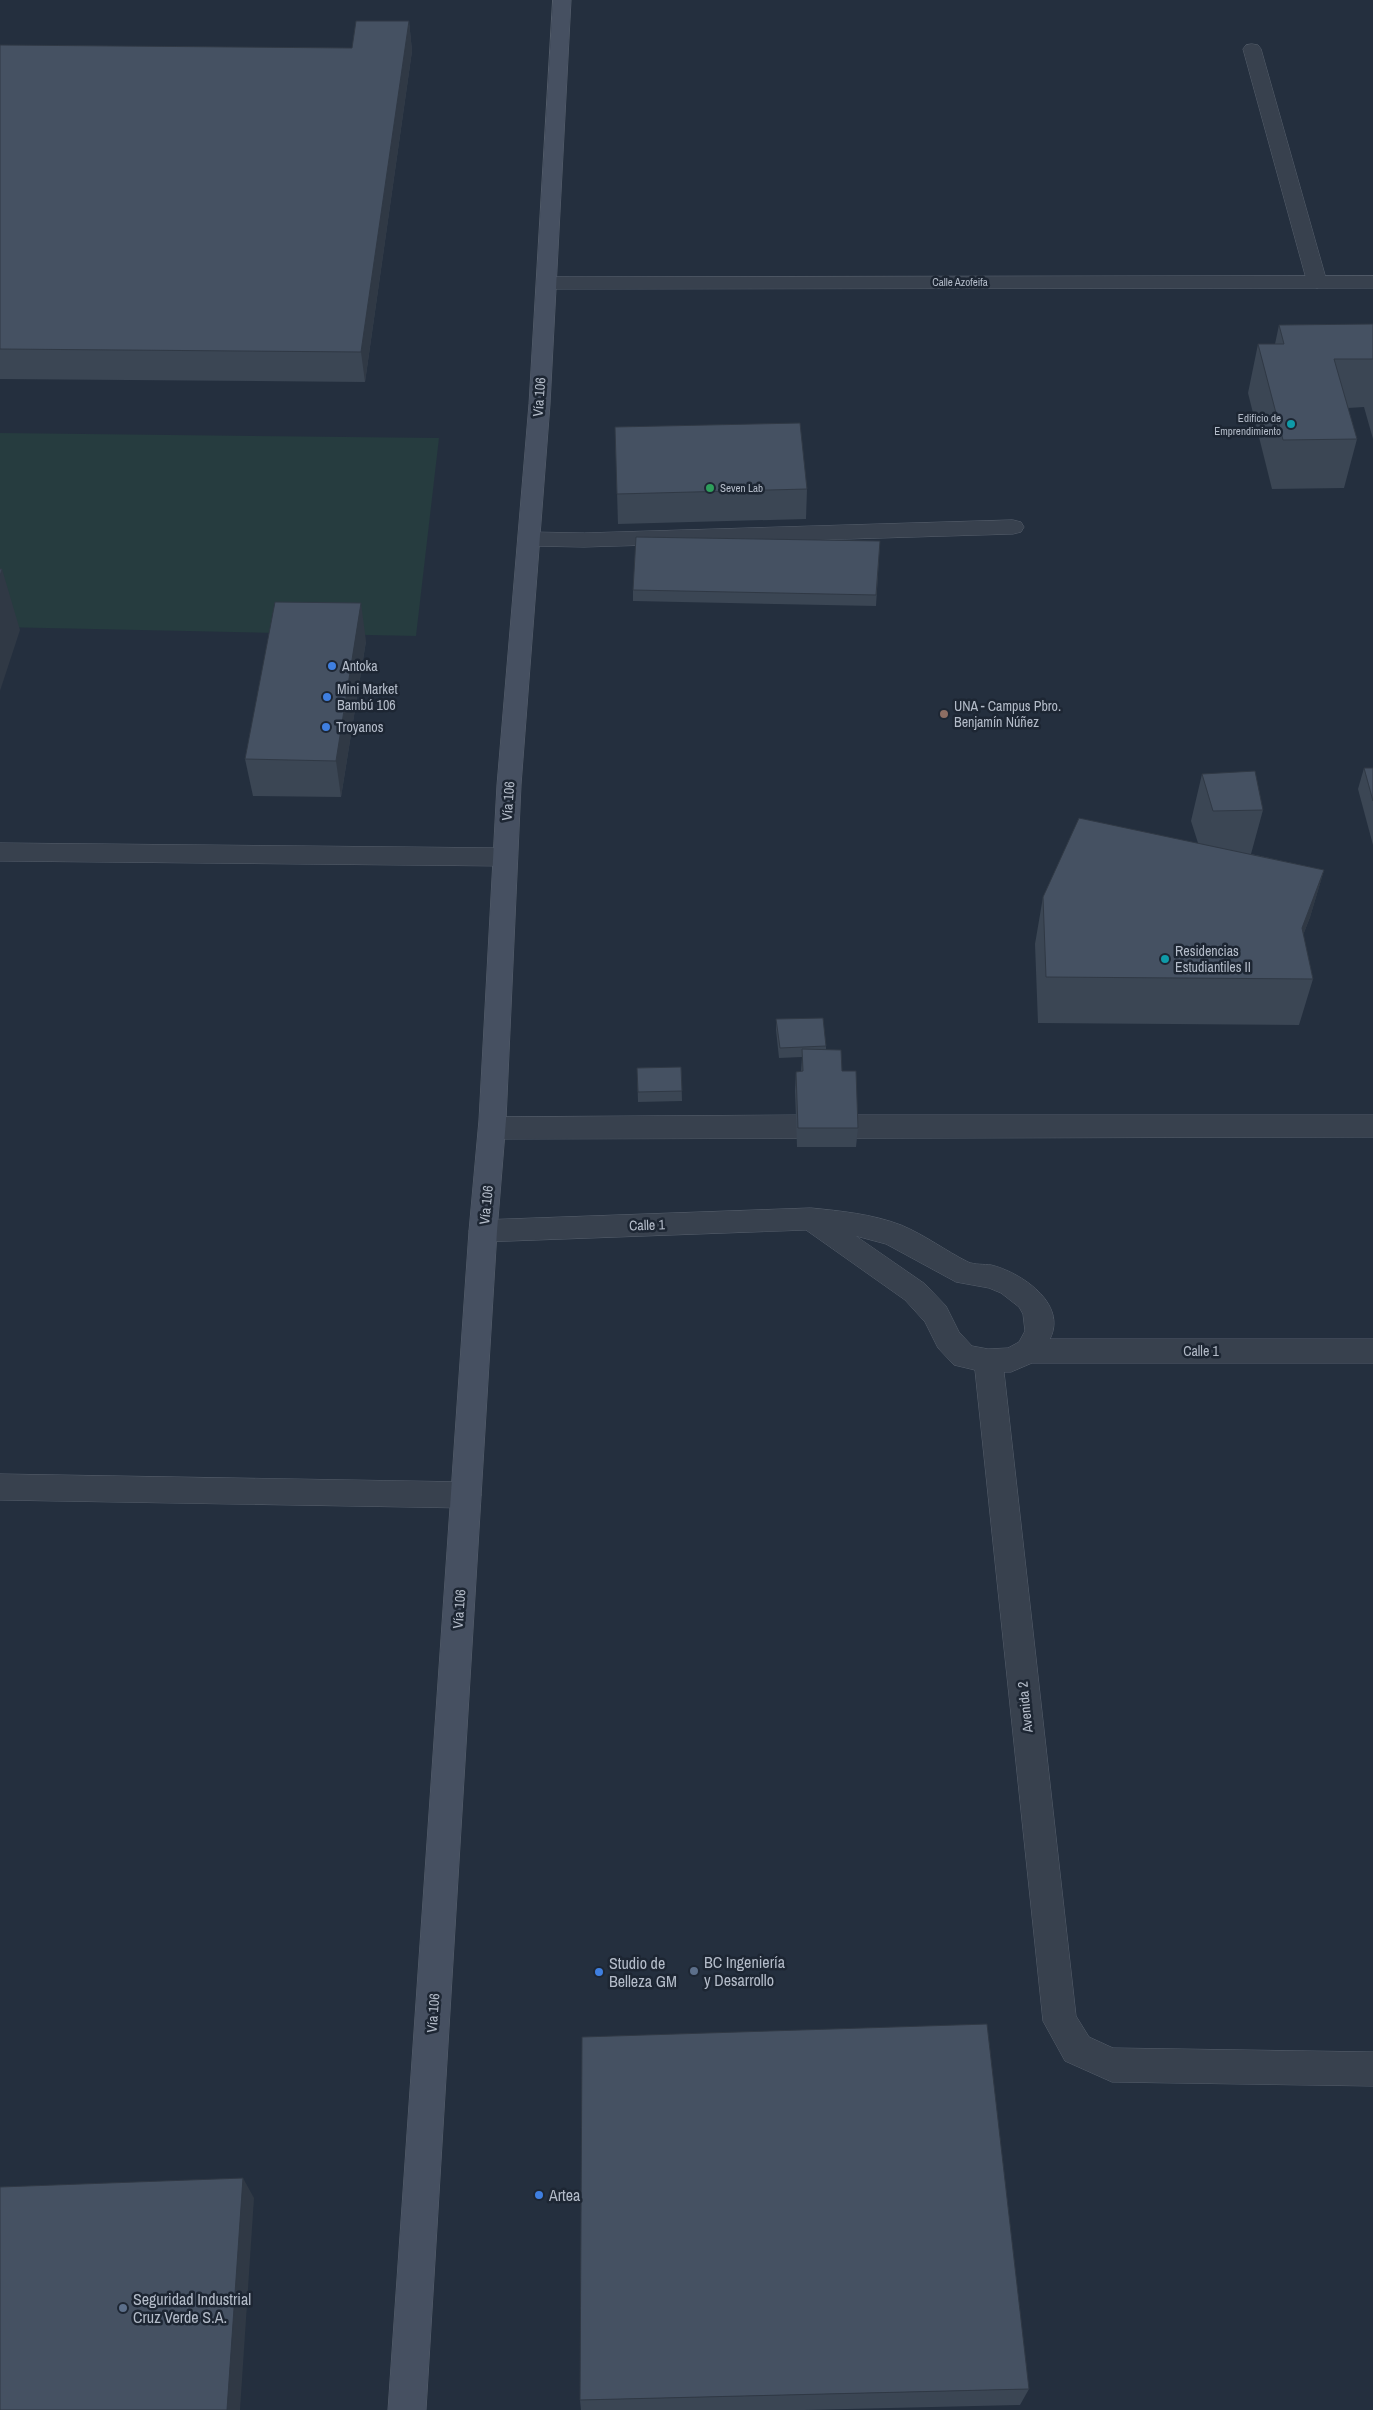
<svg xmlns="http://www.w3.org/2000/svg" width="1373" height="2410" viewBox="0 0 1373 2410" font-family="'Archivo Narrow',sans-serif">
	<rect width="100%" height="100%" fill="#242f3e"/>
	<polygon fill="#263c3f" points="0,433 439,438 416,636 0,627"/>
	<g fill="none" stroke-linecap="round" stroke-linejoin="round">
		<g stroke="#565f6c" stroke-width="1">
			<g id="lane">
				<polygon points="1252,44 1258,45 1261,49 1327,282 1324,286 1317,288 1310,286 1307,282 1243,49 1246,45"/>
				<polygon points="1013,520 1021,522 1024,527 1021,532 1013,534 584,547 530,546 522,544 519,539 522,534 530,532 584,533"/>
				<polygon points="804,1115 1373,1115 1373,1137 493,1139 483,1136 480,1128 483,1120 493,1117"/>
				<polygon points="0,1474 466,1482 477,1486 481,1495 477,1504 466,1508 0,1500"/>
			</g>
		</g>
		<g stroke="#565f6c" stroke-width="1">
			<g id="street">
				<polygon points="1373,276 1373,288 547,289 540,287 537,283 540,279 547,277"/>
				<polygon points="0,843 505,848 514,851 517,857 514,863 505,866 0,861"/>
				<path d="M811,1208C841,1211 872,1214 901,1225C925,1235 946,1251 968,1262C975,1265 984,1264 991,1265C1020,1272 1068,1303 1050,1339H1373V1363H1032L1011,1372H1004L1076,2016L1089,2037L1113,2048L1373,2052V2086L1112,2082L1065,2061L1043,2021L975,1370L954,1365L938,1348L925,1322L905,1300L806,1230L483,1242L473,1239L469,1231L473,1223L483,1220ZM856,1236L886,1244L956,1282L989,1288L1001,1293L1019,1307L1023,1314L1025,1331L1019,1342L1008,1348L988,1349L972,1346L959,1332L946,1306L925,1284Z"/>
			</g>
		</g>
		<g stroke="#565f6c" stroke-width="1">
			<polygon id="secondary" points="553,0 571,0 550,404 521,785 506,1120 497,1231 426,2410 388,2410 469,1231 479,1120 497,785 529,404"/>
		</g>
		<use href="#lane" fill="#38414e" fill-rule="evenodd"/>
		<use href="#street" fill="#38414e" fill-rule="evenodd"/>
		<use href="#secondary" fill="#465061" fill-rule="evenodd"/>
	</g>
	<g fill="#3b4654">
		<polygon points="409,21 412,51 365,382 0,379 0,45 352,48"/>
		<polygon points="1373,324 1373,439 1364,407 1348,408 1357,439 1344,488 1272,489 1248,393 1258,344 1275,344 1279,325"/>
		<polygon points="615,427 807,489 806,519 618,524"/>
		<polygon points="880,541 876,606 633,601 633,590"/>
		<polygon points="366,641 341,797 253,796 245,759"/>
		<polygon points="1364,768 1373,768 1373,845 1358,789"/>
		<polygon points="1202,774 1263,810 1251,854 1324,870 1310,917 1303,935 1313,979 1299,1025 1038,1023 1035,944 1043,897 1198,843 1191,821"/>
		<polygon points="776,1019 826,1046 826,1050 842,1071 858,1128 856,1147 797,1147 795,1091 796,1072 801,1072 802,1057 779,1058 776,1030"/>
		<polygon points="681,1067 682,1101 638,1102 637,1068"/>
		<polygon points="1029,2389 1020,2405 805,2410 581,2410 580,2400"/>
	</g>
	<g fill="#303945">
		<polygon points="409,21 412,51 365,382 361,352"/>
		<polygon points="2,569 20,630 0,691 0,576"/>
		<polygon points="361,603 366,641 341,797 336,761"/>
		<polygon points="1324,870 1310,917 1288,975 1302,928"/>
		<polygon points="243,2178 254,2198 240,2410 227,2410"/>
	</g>
	<g fill="#455162" stroke="#303945">
		<polygon points="356,21 409,21 361,352 0,349 0,45 352,48"/>
		<polygon points="1373,324 1373,359 1334,359 1357,439 1283,440 1258,344 1284,344 1279,325"/>
		<polygon points="800,423 807,489 617,494 615,427"/>
		<polygon points="636,537 880,541 876,595 633,590"/>
		<polygon points="0,569 2,569 0,576"/>
		<polygon points="275,602 361,603 336,761 245,759"/>
		<polygon points="1364,768 1373,768 1373,801"/>
		<polygon points="1255,771 1263,810 1213,811 1202,774"/>
		<polygon points="1079,818 1324,870 1302,928 1313,979 1046,977 1043,897"/>
		<polygon points="823,1018 826,1046 780,1048 776,1019"/>
		<polygon points="802,1049 841,1050 842,1071 856,1071 858,1128 798,1128 796,1072 803,1071"/>
		<polygon points="681,1067 682,1091 638,1092 637,1068"/>
		<polygon points="987,2024 1029,2389 580,2400 582,2037"/>
		<polygon points="243,2178 227,2410 0,2410 0,2187"/>
	</g>
	<g fill="#0f9aa8" stroke="#1d2633" stroke-width="2">
		<circle cx="1291" cy="424" r="5"/>
		<circle cx="1165" cy="959" r="5"/>
	</g>
	<circle fill="#2e9e5b" stroke="#1d2633" stroke-width="2" cx="710" cy="488" r="5"/>
	<g fill="#3f7fe0" stroke="#1d2633" stroke-width="2">
		<circle cx="332" cy="666" r="5"/>
		<circle cx="327" cy="697" r="5"/>
		<circle cx="326" cy="727" r="5"/>
		<circle cx="599" cy="1972" r="5"/>
		<circle cx="539" cy="2195" r="5"/>
	</g>
	<circle fill="#8d6e63" stroke="#1d2633" stroke-width="2" cx="944" cy="714" r="5"/>
	<g fill="#5c6f8a" stroke="#1d2633" stroke-width="2">
		<circle cx="694" cy="1971" r="5"/>
		<circle cx="123" cy="2308" r="5"/>
	</g>
	<g text-anchor="middle" dominant-baseline="central" stroke-width="5" stroke-linejoin="round" paint-order="stroke">
		<g font-size="11" fill="#b4bcc9" stroke="#1d2633">
			<text x="960" y="282">Calle Azofeifa</text>
		</g>
		<g font-size="11" fill="#b4bcc9" stroke="#1d2633" text-anchor="end">
			<text x="1281" y="418">Edificio de<tspan x="1281" dy="13">Emprendimiento</tspan></text>
			<text x="720" y="488" text-anchor="start">Seven Lab</text>
		</g>
		<g font-size="14" fill="#b4bcc9" stroke="#1d2633">
			<text transform="translate(539 397) rotate(-86)">Vía 106</text>
			<text transform="translate(508 801) rotate(-86)">Vía 106</text>
			<text transform="translate(486 1205) rotate(-84)">Vía 106</text>
			<text transform="translate(647 1225) rotate(-2)">Calle 1</text>
			<text x="1201" y="1351">Calle 1</text>
			<text transform="translate(459 1609) rotate(-86)">Vía 106</text>
			<text transform="translate(1025 1707) rotate(-96)">Avenida 2</text>
			<text transform="translate(433 2013) rotate(-86)">Vía 106</text>
		</g>
		<g font-size="14" fill="#b4bcc9" stroke="#1d2633" text-anchor="start">
			<text x="342" y="666">Antoka</text>
			<text x="337" y="689">Mini Market<tspan x="337" dy="16">Bambú 106</tspan></text>
			<text x="954" y="706">UNA - Campus Pbro.<tspan x="954" dy="16">Benjamín Núñez</tspan></text>
			<text x="336" y="727">Troyanos</text>
			<text x="1175" y="951">Residencias<tspan x="1175" dy="16">Estudiantiles II</tspan></text>
		</g>
		<g font-size="16" fill="#b4bcc9" stroke="#1d2633" text-anchor="start">
			<text x="704" y="1962">BC Ingeniería<tspan x="704" dy="18">y Desarrollo</tspan></text>
			<text x="609" y="1963">Studio de<tspan x="609" dy="18">Belleza GM</tspan></text>
			<text x="549" y="2195">Artea</text>
			<text x="133" y="2299">Seguridad Industrial<tspan x="133" dy="18">Cruz Verde S.A.</tspan></text>
		</g>
	</g>
</svg>
